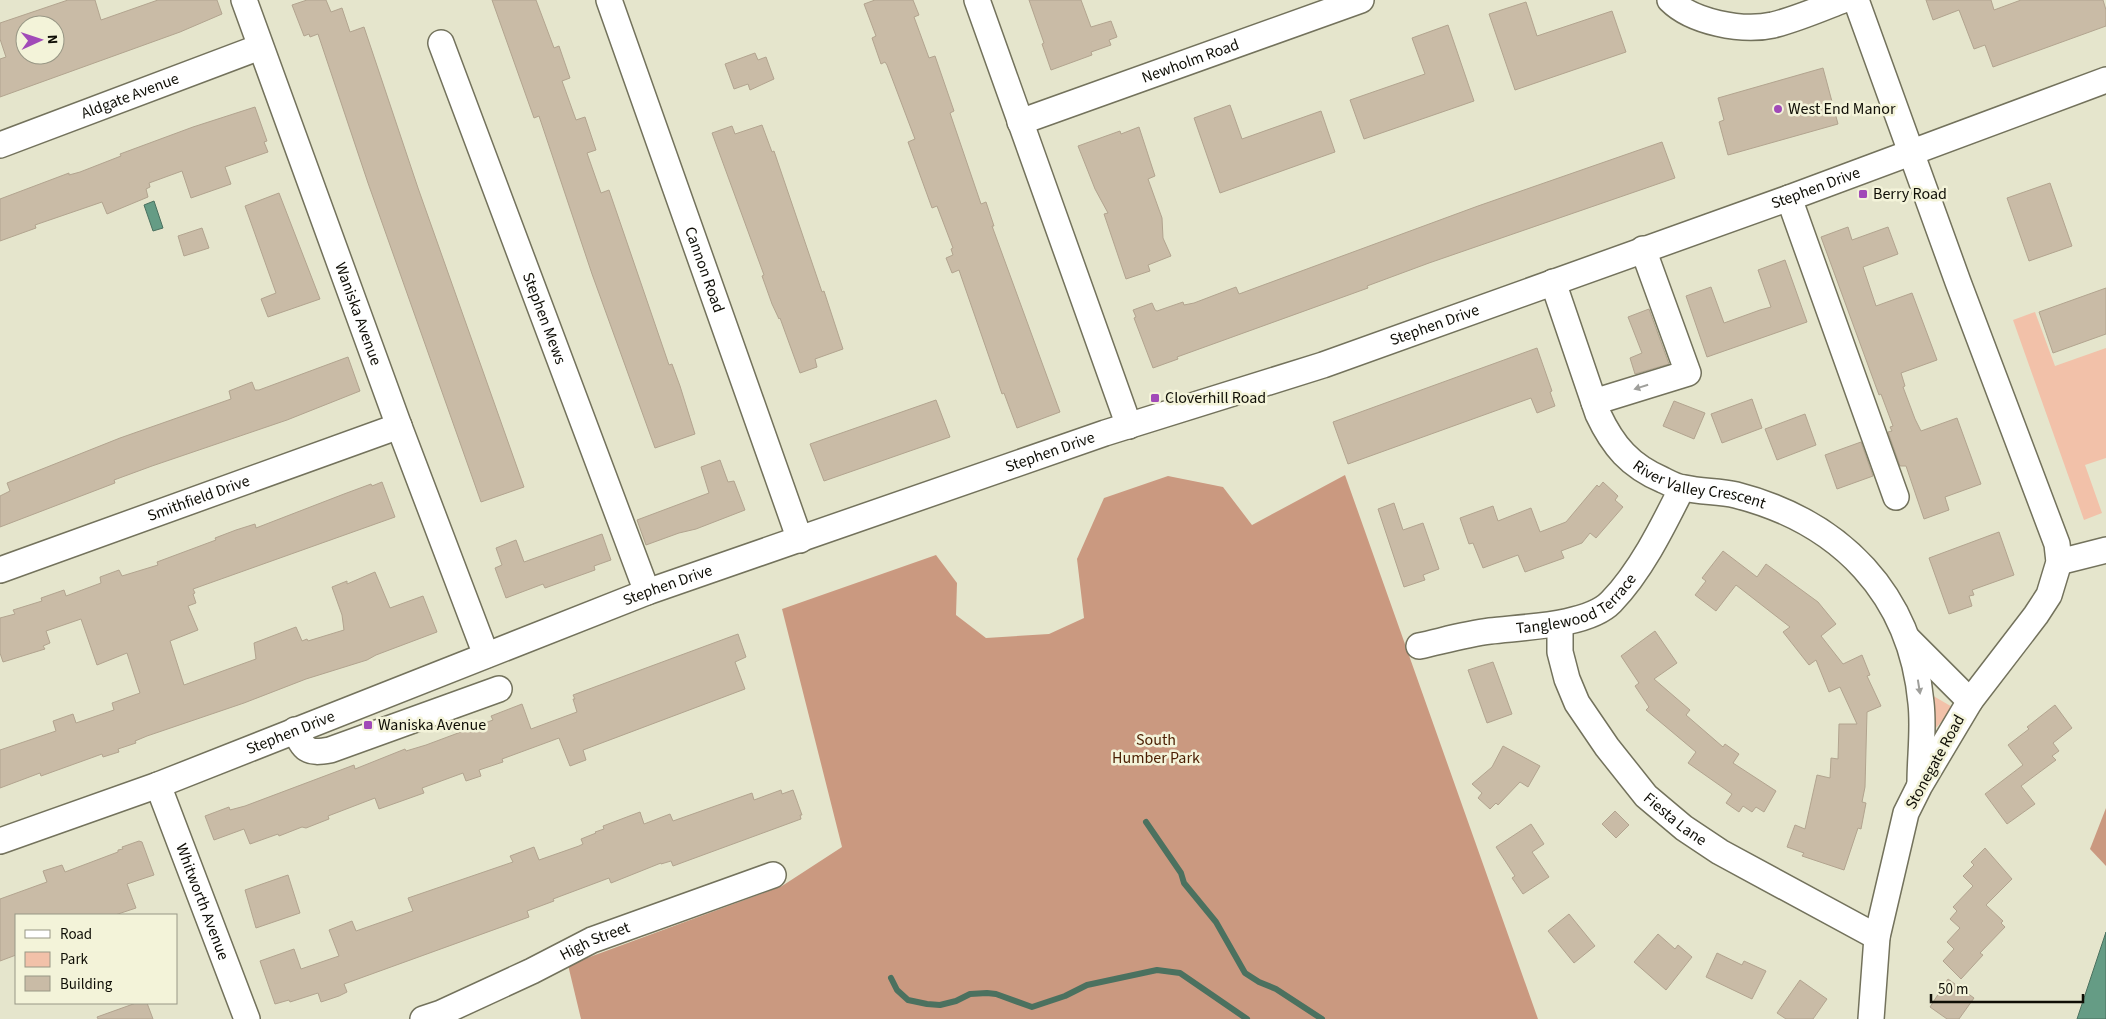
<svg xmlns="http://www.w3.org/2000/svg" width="2106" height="1019" viewBox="0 0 2106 1019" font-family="'Source Sans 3',sans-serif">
	<rect width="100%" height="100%" fill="#e5e5cc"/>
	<g fill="#f2c1a9">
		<polygon points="2035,312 2055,366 2106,348 2106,458 2085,465 2102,513 2084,520 2013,320"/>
		<polygon points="1930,694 1954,708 1933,731"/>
	</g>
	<g fill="#ca9980">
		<polygon points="1345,475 1538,1019 581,1019 568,965 782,886 842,847 782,609 936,555 957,583 956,615 986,638 1049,634 1084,618 1077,559 1104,498 1168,476 1223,487 1252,525"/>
		<polygon points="2106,808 2106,866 2090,849"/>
	</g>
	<g fill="#659c85" stroke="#4b715f">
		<polygon points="154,201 163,228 153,231 144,205"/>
		<polygon points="2106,932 2106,1019 2077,1019"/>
	</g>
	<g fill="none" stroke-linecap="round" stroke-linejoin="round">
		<g stroke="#4b715f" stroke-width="6">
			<polyline points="1146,822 1181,873 1184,883 1216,922 1245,973 1259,982 1276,989 1322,1019"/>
			<polyline points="891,978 897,990 908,1000 927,1004 940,1005 956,1001 970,994 987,993 996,994 1032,1007 1065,996 1087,985 1157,970 1180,973 1247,1019"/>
		</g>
	</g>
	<g fill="#c9bba6" stroke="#b2a48f" fill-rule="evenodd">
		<path d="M68,0H95L101,20L158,0H217L222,14L180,32L0,97V59L6,57L0,39V23ZM25,25H55V55H25Z"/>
		<polygon points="307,0 326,0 331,12 342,8 350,32 364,27 418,188 524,487 481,502 368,183 318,34 310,37 309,34 304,36 292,5"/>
		<polygon points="492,0 536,0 554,48 559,46 570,78 562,81 576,120 585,117 596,150 587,153 601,193 609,190 669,365 672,364 680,386 695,434 655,448 592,274 539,116 534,118"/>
		<polygon points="875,0 913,0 919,15 914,17 929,58 935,56 954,111 950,113 981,204 986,202 994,226 992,226 1060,412 1017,428 1004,393 1002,394 961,276 959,270 952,273 946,258 953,255 951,249 953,248 937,206 932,208 908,142 915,139 887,65 885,62 881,64 872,38 876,36 864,4"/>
		<polygon points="1029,0 1081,0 1091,27 1111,21 1117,37 1109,40 1111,45 1091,52 1092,55 1051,70 1042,44 1044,43"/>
		<polygon points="1926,0 1991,0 1994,10 2021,0 2103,0 2106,10 2106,26 1993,67 1985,45 1974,49 1959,10 1933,20"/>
		<polygon points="1526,2 1537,36 1612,11 1626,52 1515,90 1489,14"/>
		<polygon points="1448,25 1474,101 1364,139 1350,100 1425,74 1412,38"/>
		<polygon points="755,53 758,60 766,57 774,79 750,90 748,84 734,89 725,64"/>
		<polygon points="1823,68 1838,124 1728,155 1719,122 1724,120 1718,98"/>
		<polygon points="1230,105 1242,139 1321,111 1335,152 1220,193 1194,118"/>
		<polygon points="255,107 267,141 264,142 268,152 225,167 231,184 191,198 182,171 149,183 150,187 146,189 148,197 107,214 102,202 35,225 36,228 0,241 0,199 69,173 69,175 80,172 121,156 120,154 193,127"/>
		<polygon points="762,125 772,152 774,151 822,292 824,291 843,349 815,359 817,367 800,373 780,318 779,319 772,304 762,276 764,275 712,133 732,126 735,134"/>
		<polygon points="1139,127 1155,176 1148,179 1162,218 1163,238 1171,256 1148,265 1150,271 1126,279 1104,214 1108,213 1095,189 1078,146 1120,131 1121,134"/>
		<polygon points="1662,142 1675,178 1429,263 1367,286 1368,288 1177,357 1178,359 1153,368 1134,318 1136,317 1133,310 1152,303 1155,310 1157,311 1183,302 1184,305 1194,303 1236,287 1239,294 1478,206"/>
		<polygon points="2050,183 2072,246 2029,261 2007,198"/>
		<polygon points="279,193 320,299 268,317 261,299 276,293 245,206"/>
		<polygon points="1848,227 1852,240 1888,227 1898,254 1863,267 1876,306 1912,293 1937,360 1901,373 1905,386 1903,387 1915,419 1921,431 1957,418 1981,484 1945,497 1949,510 1924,519 1906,466 1900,466 1888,432 1892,431 1890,427 1893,426 1881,394 1879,395 1821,237"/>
		<polygon points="202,228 209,248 184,256 178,236"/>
		<polygon points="1785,260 1807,322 1707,357 1686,296 1711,287 1724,323 1760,310 1771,307 1758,270"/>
		<polygon points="2106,288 2106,334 2053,353 2039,312"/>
		<polygon points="1649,309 1669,364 1635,374 1630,358 1642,353 1628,317"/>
		<polygon points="1537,348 1552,391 1550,392 1555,406 1537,413 1531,398 1348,464 1333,422"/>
		<polygon points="348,357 360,391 287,420 152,466 114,480 115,483 0,527 0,496 10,491 7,483 120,438 231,399 229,391 252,382 255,390 259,390"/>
		<polygon points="1752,399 1762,428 1722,443 1711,414"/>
		<polygon points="936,400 950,437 824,481 810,444"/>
		<polygon points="1674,401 1705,413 1694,439 1663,426"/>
		<polygon points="1805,414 1816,445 1777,460 1765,429"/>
		<polygon points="1861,442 1873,476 1837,489 1825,455"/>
		<polygon points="720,460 728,482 734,481 745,510 696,529 679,533 646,545 637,520 709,493 701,467"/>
		<polygon points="382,482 395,517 193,589 195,593 193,594 196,603 188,606 198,630 170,641 184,685 256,659 254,643 296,627 302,641 307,639 308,641 344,630 342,615 332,587 347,581 347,584 375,572 390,608 423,596 437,632 376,655 367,660 306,679 244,703 147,736 135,741 136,743 118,749 119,752 103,757 102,754 41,776 40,773 0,788 0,750 56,731 53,721 73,714 76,723 114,710 112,703 140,693 127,653 97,665 81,619 46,631 50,643 43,646 45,649 3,662 0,653 0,618 15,614 13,610 42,601 41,598 64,590 66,596 101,583 100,577 119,570 122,576 158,565 157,562 216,540 215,538 236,530 255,524 256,528 344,494 371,484 372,486"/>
		<polygon points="1603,482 1618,496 1615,500 1623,507 1596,538 1590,533 1582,543 1561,551 1564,558 1525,572 1518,555 1483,568 1473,543 1469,544 1460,518 1493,506 1498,521 1531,508 1540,532 1566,522 1597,485 1599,487"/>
		<polygon points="1394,503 1403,530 1423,523 1439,569 1423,575 1425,580 1404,587 1378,509"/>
		<polygon points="1999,532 2014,575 1972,590 1974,595 1969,596 1972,606 1949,614 1929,558"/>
		<polygon points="602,534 611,560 594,566 595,570 545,588 543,584 506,598 495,568 502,565 496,548 516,540 524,562"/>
		<polygon points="1723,551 1757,577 1766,564 1818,602 1836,624 1821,636 1843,664 1862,655 1870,675 1867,676 1881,706 1867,712 1865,787 1862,802 1866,803 1861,829 1858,828 1844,870 1802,856 1804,853 1787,847 1795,825 1805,829 1817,775 1830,778 1831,758 1838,759 1839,724 1857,724 1840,687 1829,692 1816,660 1809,665 1783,632 1790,627 1736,585 1716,611 1695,595 1706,581 1702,578"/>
		<polygon points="1655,631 1677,663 1654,679 1690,710 1686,715 1723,747 1725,744 1739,754 1733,763 1776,791 1764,812 1756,807 1752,812 1743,806 1739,812 1726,803 1732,794 1688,763 1696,752 1646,710 1649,707 1635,686 1639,683 1621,656"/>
		<polygon points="738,634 746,657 735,662 745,689 583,750 586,760 570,766 559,738 502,759 503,762 479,770 481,776 466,781 463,773 422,788 424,793 379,809 375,798 328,816 329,819 306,828 302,827 279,836 278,834 250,844 244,829 214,840 205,816 229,807 230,810 245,806 354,765 355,769 405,749 406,751 426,745 493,720 491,716 522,704 531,729 577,712 573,699 575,699 573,695"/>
		<polygon points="1493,662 1512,714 1487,723 1468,670"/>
		<polygon points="2055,705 2072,728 2053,743 2059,751 2052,756 2056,760 2021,786 2035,804 2007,824 1985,794 2023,765 2008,745 2029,729 2027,727"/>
		<polygon points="1503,746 1540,766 1528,787 1520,782 1498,805 1496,803 1490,809 1478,798 1482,793 1472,784 1492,767"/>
		<polygon points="781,790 782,794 793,790 802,815 800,815 801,819 673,866 671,861 661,864 661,863 611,883 609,878 553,899 554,901 527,911 529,917 344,984 347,992 339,996 321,1002 318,993 290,1002 289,1000 275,1004 260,961 294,949 301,969 339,956 329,930 352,921 356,931 413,911 408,898 513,862 510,856 534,847 539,860 579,846 583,844 581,839 596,833 595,832 604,829 603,826 640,812 644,824 670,814 673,821 752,793 754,800"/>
		<polygon points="1615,811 1629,825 1616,838 1602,824"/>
		<polygon points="1531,824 1544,844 1532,852 1549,877 1523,894 1512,878 1515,876 1496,847"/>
		<polygon points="139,841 142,842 154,875 127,884 136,908 115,915 16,915 16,955 0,961 0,899 47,882 43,871 62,865 65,872 118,852 118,850 123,849 122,847"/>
		<polygon points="1985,848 2012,879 1986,905 2003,921 2001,923 2005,927 1980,953 1983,955 1961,979 1943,961 1954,949 1947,942 1960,928 1950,919 1957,911 1953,907 1973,886 1963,876 1974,865 1971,862"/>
		<polygon points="288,875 300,913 256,928 245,890"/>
		<polygon points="1569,914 1595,946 1574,963 1548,931"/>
		<polygon points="1658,934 1675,949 1678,945 1692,957 1666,990 1634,962"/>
		<polygon points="1717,953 1742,965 1744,961 1766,971 1752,999 1706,977"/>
		<polygon points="1948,979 1974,998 1959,1019 1947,1019 1930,1007"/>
		<polygon points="1800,980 1827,999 1813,1019 1786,1019 1777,1013"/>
		<polygon points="136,1003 147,1003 153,1019 98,1019 97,1017"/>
	</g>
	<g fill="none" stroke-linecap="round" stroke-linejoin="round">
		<g stroke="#73725c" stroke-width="28">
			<g id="minor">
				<path id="s1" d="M244,0L399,426L486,655"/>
				<path id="s2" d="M609,0L800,540"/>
				<polyline points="977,0 1129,426"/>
				<path d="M1670,0C1692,22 1742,32 1773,25C1797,19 1820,9 1843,0"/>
				<polyline points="1856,0 1958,282 2057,544 2059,562 2049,595 2036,615 1970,701 1920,785 1906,813 1877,937 1871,1019"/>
				<path id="s3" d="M441,43L647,592"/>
				<path id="s4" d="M1020,122L1361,0"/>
				<path id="s5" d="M0,145L260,47"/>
				<polyline points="1789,198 1896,497"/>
				<path id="s6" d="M1553,282L1598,414C1613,446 1630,466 1663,480C1669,483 1676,487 1684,488C1701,492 1719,491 1736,495C1841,522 1911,594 1921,703C1924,729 1920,757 1920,783"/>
				<polyline points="1594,402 1688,373 1643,249"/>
				<polyline points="2059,562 2106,550"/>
				<path id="s7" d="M0,570L399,426"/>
				<path id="s8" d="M1560,624V652L1567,679L1577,703L1607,747L1646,796L1684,828L1720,852L1877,937"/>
				<polyline points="1908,639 1970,701"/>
				<path id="s9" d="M1419,646C1442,641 1466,634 1490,631C1522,627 1588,626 1611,602C1641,571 1663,526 1682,488"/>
				<path d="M295,730C304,750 307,754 330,750L499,689"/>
				<path id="s10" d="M158,785L247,1019"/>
				<path id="s11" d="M0,841L158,785L647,592L1105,433L1323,365L1789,198L2106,80"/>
				<path id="s12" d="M423,1019L441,1013L532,971L592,940L773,875"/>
			</g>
		</g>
		<use href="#minor" stroke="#fff" stroke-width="25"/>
	</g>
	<defs><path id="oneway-solid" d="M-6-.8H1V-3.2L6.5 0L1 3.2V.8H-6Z" transform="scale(1.25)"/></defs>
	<g fill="#9f9f9b">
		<use href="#oneway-solid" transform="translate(1641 387) rotate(162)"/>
		<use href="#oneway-solid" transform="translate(1919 687) rotate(81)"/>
	</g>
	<g fill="#a14ab8" stroke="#f3f3d9" stroke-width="2">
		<circle cx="1778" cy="109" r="5"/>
		<rect x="1858" y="189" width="10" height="10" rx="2.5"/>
		<rect x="1150" y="393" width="10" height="10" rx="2.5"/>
		<rect x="363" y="720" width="10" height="10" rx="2.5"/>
	</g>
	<g text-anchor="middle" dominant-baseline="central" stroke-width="5" stroke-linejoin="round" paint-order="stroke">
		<g font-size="16" fill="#0f0e06" stroke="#f3f3d9">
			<text stroke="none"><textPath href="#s4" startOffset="181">Newholm Road</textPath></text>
			<text stroke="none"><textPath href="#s5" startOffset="139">Aldgate Avenue</textPath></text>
			<text stroke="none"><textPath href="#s11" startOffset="1930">Stephen Drive</textPath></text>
			<text stroke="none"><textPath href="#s2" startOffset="286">Cannon Road</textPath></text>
			<text stroke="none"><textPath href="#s1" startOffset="334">Waniska Avenue</textPath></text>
			<text stroke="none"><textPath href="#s3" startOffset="294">Stephen Mews</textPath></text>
			<text stroke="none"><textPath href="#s11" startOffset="1525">Stephen Drive</textPath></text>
			<text stroke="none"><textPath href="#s11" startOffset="1120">Stephen Drive</textPath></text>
			<text stroke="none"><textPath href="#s6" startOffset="271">River Valley Crescent</textPath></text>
			<text stroke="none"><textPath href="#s7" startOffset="211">Smithfield Drive</textPath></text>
			<text stroke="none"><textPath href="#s11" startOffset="715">Stephen Drive</textPath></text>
			<text stroke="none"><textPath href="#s9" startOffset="166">Tanglewood Terrace</textPath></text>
			<text stroke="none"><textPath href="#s11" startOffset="310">Stephen Drive</textPath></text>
			<text transform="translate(1935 762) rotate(-61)">Stonegate Road</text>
			<text stroke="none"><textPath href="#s8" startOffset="235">Fiesta Lane</textPath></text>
			<text stroke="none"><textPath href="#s10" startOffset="125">Whitworth Avenue</textPath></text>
			<text stroke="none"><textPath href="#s12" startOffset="189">High Street</textPath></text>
		</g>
		<g font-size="16" fill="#0f0e06" stroke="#f3f3d9" text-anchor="start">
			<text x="1788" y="109">West End Manor</text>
			<text x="1873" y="194">Berry Road</text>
			<text x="1165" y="398">Cloverhill Road</text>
			<text x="378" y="725">Waniska Avenue</text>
		</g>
		<g font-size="16" fill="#4a1d01" stroke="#f3f3d9">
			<text x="1156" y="740">South<tspan x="1156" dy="18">Humber Park</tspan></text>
		</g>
	</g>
	<rect x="15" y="914" width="162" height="90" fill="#f3f3d9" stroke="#989785"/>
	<rect x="25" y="930" width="25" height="8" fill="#ffffff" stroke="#989785"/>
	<text x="60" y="939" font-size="15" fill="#0f0e06">Road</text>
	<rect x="25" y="952" width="25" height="15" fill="#f2c1a9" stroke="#989785"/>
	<text x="60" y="964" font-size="15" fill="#0f0e06">Park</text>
	<rect x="25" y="976" width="25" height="15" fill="#c9bba6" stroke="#989785"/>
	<text x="60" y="989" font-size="15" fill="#0f0e06">Building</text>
	<g transform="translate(40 40) rotate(87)"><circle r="24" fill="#f3f3d9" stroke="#989785"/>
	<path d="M0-4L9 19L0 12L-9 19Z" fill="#a14ab8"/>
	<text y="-8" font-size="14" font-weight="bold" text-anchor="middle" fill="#0f0e06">N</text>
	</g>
	<path d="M1931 994v8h152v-8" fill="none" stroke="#0f0e06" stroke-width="2.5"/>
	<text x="1938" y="994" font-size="15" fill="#0f0e06" stroke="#f3f3d9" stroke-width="4" paint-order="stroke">50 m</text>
</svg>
